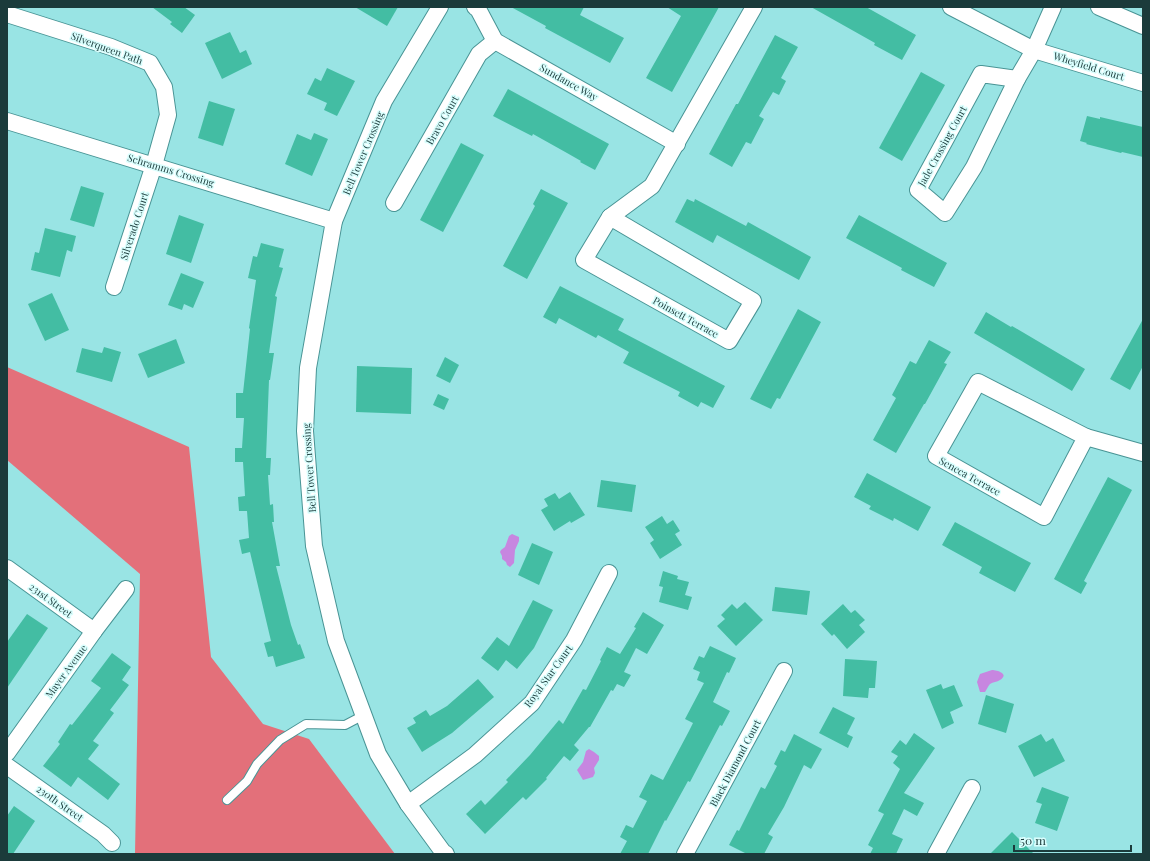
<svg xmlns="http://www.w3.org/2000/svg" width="1150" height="861" viewBox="0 0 1150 861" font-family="'Playfair Display',serif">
	<rect width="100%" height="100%" fill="#99e4e4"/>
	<polygon fill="#e3707a" points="7,367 189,447 211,657 263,724 309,739 395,854 135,854 140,574 7,460"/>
	<g fill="#c786e0">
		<polygon points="512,534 519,537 519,541 515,550 514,563 510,567 507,565 506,562 502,559 502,556 500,552 501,550 505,547 509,536"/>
		<path d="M992,670C997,670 1010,674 1000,680C997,682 993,682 990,684C988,686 987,689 985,692H980L977,682L980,674Z"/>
		<polygon points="589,749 594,752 599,756 599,760 594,768 595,773 593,777 583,780 577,770 583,762 586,751"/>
	</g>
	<g fill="#43bda3">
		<polygon points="152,7 184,7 195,15 182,33 170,24 172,22"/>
		<polygon points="355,7 398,7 387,26"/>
		<polygon points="511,7 584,7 580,15 624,38 610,63 545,28 546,26"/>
		<polygon points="667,7 719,7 672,92 646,78 681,16"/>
		<polygon points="811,7 866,7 916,35 902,60 874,45 875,43"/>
		<polygon points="230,32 240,53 246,50 252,64 222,79 205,43"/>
		<polygon points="775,35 798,47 781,78 786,81 779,95 773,92 759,116 764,119 751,144 746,142 732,167 709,154 736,104 738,104"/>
		<polygon points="327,68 355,81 337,116 324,110 327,103 307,94 315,78 321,81"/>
		<polygon points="921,72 945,85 902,161 879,148"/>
		<polygon points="508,89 609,144 595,170 580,162 581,161 567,153 533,134 532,136 493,116"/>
		<polygon points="209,101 235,109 223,146 198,138"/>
		<polygon points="1087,116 1100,119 1100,117 1143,127 1143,157 1122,152 1121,153 1086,144 1087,143 1080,141"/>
		<polygon points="314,133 328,139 312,176 285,164 297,134 311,140"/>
		<polygon points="461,143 484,155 443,232 420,220"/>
		<polygon points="81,186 104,193 94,227 70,220"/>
		<polygon points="541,189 568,203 527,279 503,266 535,206 533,204"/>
		<polygon points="687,199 694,202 695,199 746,226 748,222 811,257 799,280 717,235 713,243 675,222"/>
		<polygon points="179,215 204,224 191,263 166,254"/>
		<polygon points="859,215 947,263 934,287 901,270 902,268 846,238"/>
		<polygon points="45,228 76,236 72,252 67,250 60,277 31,270 35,252 39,253"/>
		<polygon points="261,243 284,249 279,267 283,268 275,296 277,297 269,353 274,353 270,380 269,380 266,458 271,458 270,475 268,475 270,505 273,504 274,522 272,522 280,566 276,566 291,625 298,645 300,644 305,658 276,667 273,656 268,657 264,643 271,641 250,552 242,554 239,540 249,538 247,511 239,511 238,497 245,496 243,462 235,462 235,448 242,448 244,418 236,418 236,393 243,393 250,329 249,328 256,280 248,278 253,256 257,257"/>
		<polygon points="181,273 204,282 193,308 184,304 182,310 168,305"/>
		<polygon points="560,286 624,319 618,330 725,386 713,408 701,402 698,407 678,396 680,392 623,363 629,352 598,335 596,338 559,318 556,324 543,317"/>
		<polygon points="52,293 69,330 45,341 28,304"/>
		<polygon points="798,309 821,322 780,399 777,398 771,409 750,399"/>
		<polygon points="986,312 1011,327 1012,326 1085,369 1072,391 974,333"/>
		<polygon points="1143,319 1143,366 1130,390 1110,379"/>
		<polygon points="176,339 185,363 148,378 138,354"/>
		<polygon points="929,340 951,352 944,363 947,364 925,404 924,404 896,453 873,440 896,398 892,395 910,361 916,364"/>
		<polygon points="104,347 121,352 112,382 76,372 82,348 102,353"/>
		<polygon points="445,357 459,365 450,383 436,376"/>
		<polygon points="357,366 412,368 411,414 356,412"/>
		<polygon points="438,394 449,399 444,410 433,405"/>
		<polygon points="867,473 931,507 918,531 894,518 893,521 869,509 871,506 854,497"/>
		<polygon points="1108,477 1132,490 1084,581 1087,583 1081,594 1054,579"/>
		<polygon points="601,480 636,485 632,512 597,507"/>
		<polygon points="570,492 585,515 571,523 570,521 554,531 541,510 548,506 544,499 555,493 559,499"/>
		<polygon points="662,516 667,524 673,520 680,531 675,534 682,545 660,559 650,543 654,540 645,527"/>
		<polygon points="955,522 1031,563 1015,592 979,573 982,567 942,545"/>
		<polygon points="532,543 553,552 539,585 518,575"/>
		<polygon points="663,571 678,576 677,579 689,582 685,595 692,597 688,610 659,602 663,587 659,586"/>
		<polygon points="775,587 810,591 807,615 772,611"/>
		<polygon points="533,600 553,610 534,648 517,669 506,660 498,671 481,658 497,637 509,646"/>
		<polygon points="745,602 763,620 736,646 717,626 725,619 721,615 732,604 737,609"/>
		<polygon points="843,604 851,613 855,610 865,620 859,625 865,632 847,649 834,634 832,636 821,624"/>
		<polygon points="643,612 664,625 647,654 636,648 624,672 631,675 624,687 617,684 613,691 611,690 590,727 589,727 574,745 579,750 570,761 564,756 546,778 547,779 526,800 523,797 485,834 466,814 481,800 485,805 508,782 506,780 530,755 559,720 563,724 583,689 586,690 601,661 600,660 607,647 620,654 636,628 634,627"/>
		<polygon points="27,614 48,628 7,688 7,642"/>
		<polygon points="710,646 736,658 729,673 727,672 713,702 730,711 722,726 720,725 690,782 688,781 666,821 665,820 648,854 620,854 627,841 620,837 626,825 633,828 647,801 639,797 651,774 663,780 689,731 693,723 685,719 704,683 697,680 700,672 693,669 699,656 704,658"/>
		<polygon points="112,653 131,667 122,680 129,685 110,710 114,713 93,741 99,745 88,759 120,784 108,800 78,777 71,787 43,766 60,744 58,742 70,724 72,725 101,688 91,681"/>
		<polygon points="845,659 877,661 875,688 869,688 868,698 843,696"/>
		<polygon points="478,679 494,697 452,733 422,752 407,728 416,723 413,718 426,710 430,716 447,706"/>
		<polygon points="941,684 943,689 954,685 963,706 950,712 954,723 942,729 926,690"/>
		<polygon points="986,695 1014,704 1006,733 978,724"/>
		<polygon points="833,707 855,718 847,734 853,737 848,748 819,733"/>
		<polygon points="914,733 935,748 904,793 924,803 917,816 904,809 892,834 903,839 896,854 870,854 873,848 868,845 884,814 878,811 900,769 893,763 898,756 891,752 900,740 906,745"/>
		<polygon points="794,734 822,749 811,769 804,765 784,807 768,834 773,837 764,854 747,854 729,845 737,830 739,831 761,787 765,789 777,766 774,764 781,750 785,752"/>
		<polygon points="1041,734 1046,742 1053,738 1065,761 1034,777 1018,746"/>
		<polygon points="1042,787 1069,797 1057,831 1035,823 1042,804 1036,802"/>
		<polygon points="14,806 35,821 13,854 7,854 7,816"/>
		<polygon points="1012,832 1034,854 990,854"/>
	</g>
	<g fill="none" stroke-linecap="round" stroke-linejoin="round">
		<g stroke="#499495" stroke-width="10">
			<polyline id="service" points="227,800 247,781 257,764 280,740 306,724 345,725 364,715"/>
		</g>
		<g stroke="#499495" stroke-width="18">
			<g id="minor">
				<polyline points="440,7 384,101 334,221 308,368 305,431 314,546 336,641 378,754 408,804 443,852 446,854"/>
				<polyline points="475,7 478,9 495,41 677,144"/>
				<polyline points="951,7 1034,50 1143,83"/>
				<polyline points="1099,7 1143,26"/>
				<polyline points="7,14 111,47 150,63 164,87 168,115 154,165 114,287"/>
				<polygon points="981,74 1017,79 974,167 945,213 918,190"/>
				<polyline points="1017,79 1034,50 1053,7"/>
				<polyline points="7,121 334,221"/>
				<polyline points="394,203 479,54 495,41"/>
				<polygon points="610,217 753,301 729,341 584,260"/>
				<polyline points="610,217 652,186 754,7"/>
				<polygon points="978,382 1086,437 1044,517 936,456"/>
				<polyline points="1086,437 1143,453"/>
				<polyline points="7,568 94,631"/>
				<polyline points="7,753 94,631 126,589"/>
				<polyline points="7,766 103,834 112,843"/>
				<polyline points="408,804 475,755 532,703 574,640 609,573"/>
				<polyline points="685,854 784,671"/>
				<polyline points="936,854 972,788"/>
			</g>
		</g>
		<use href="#service" stroke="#fff" stroke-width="8"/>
		<use href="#minor" stroke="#fff" stroke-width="16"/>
	</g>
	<g text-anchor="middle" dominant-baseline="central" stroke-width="3" stroke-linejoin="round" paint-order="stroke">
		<g font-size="10" fill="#1b3b3b" stroke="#d9fefd">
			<text transform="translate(107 48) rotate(20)">Silverqueen Path</text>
			<text transform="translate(1089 66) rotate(17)">Wheyfield Court</text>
			<text transform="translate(569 82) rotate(29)">Sundance Way</text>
			<text transform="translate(442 120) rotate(-60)">Bravo Court</text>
			<text transform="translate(942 146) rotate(-61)">Jade Crossing Court</text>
			<text transform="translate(363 153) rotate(-67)">Bell Tower Crossing</text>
			<text transform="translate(171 170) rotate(17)">Schramms Crossing</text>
			<text transform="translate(134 226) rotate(-72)">Silverado Court</text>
			<text transform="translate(686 317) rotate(29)">Poinsett Terrace</text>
			<text transform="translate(309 468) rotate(-94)">Bell Tower Crossing</text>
			<text transform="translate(970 476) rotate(29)">Seneca Terrace</text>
			<text transform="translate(51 600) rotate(36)">231st Street</text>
			<text transform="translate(66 671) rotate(-54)">Mayer Avenue</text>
			<text transform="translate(548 676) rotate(-54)">Royal Star Court</text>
			<text transform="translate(735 763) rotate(-62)">Black Diamond Court</text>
			<text transform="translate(60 803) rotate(35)">230th Street</text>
		</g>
	</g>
	<rect width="1150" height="861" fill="none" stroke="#1b3b3b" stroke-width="16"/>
	<path d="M1014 845v6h117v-6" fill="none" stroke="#1b3b3b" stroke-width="2"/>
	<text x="1020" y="845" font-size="12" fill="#1b3b3b" stroke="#d9fefd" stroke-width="3" paint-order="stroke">50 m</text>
</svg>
